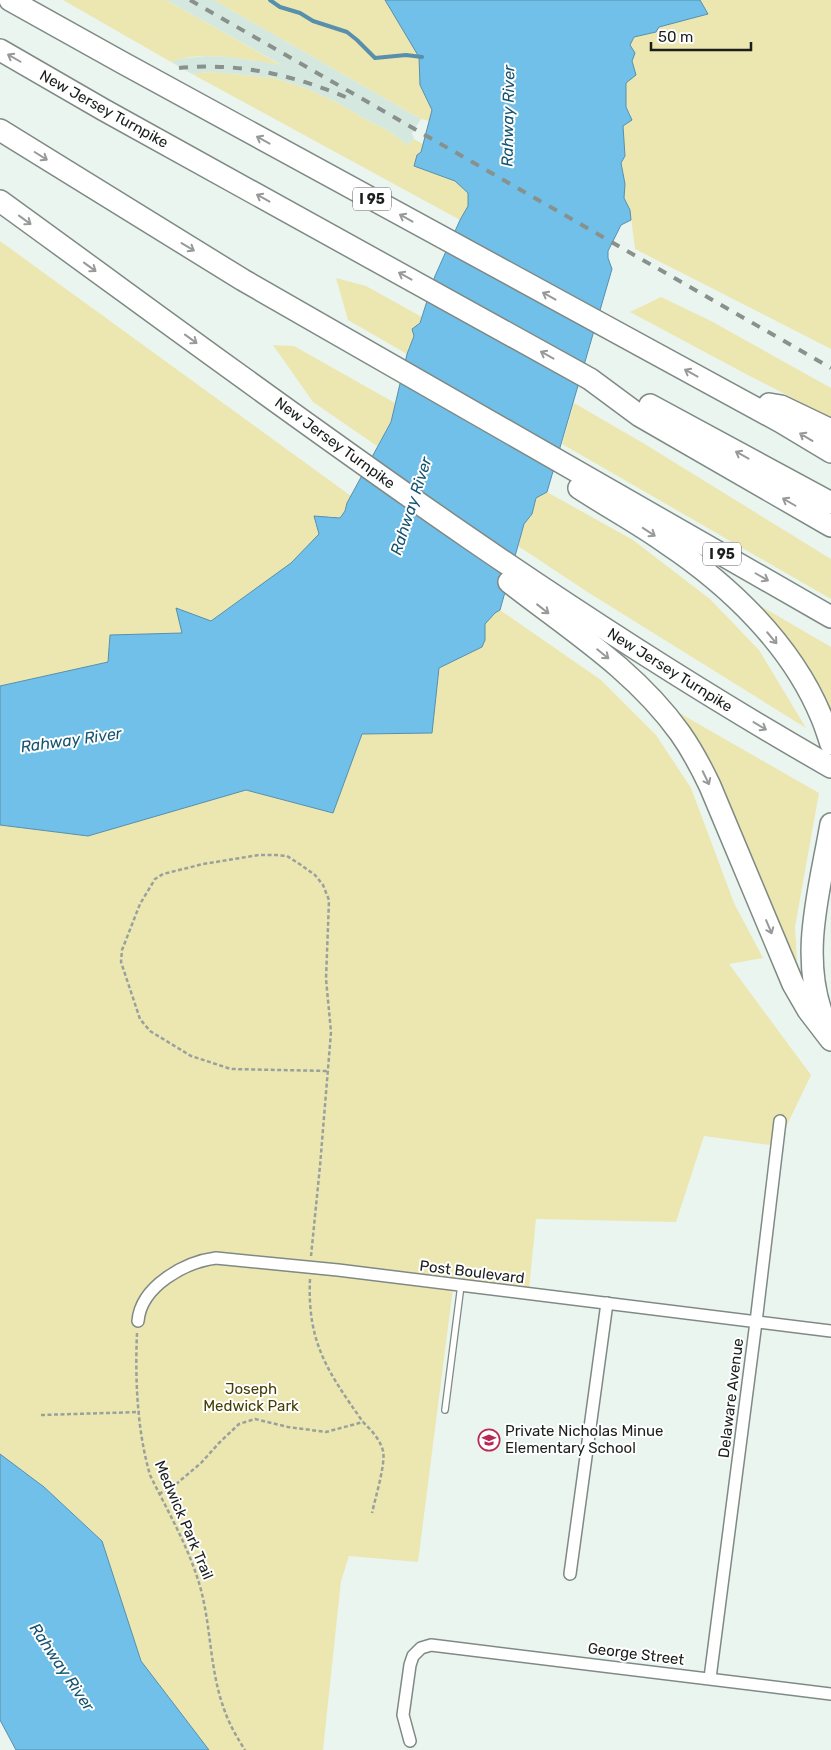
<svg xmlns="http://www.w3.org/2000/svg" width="831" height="1750" viewBox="0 0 831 1750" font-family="Rubik,sans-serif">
	<rect width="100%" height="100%" fill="#eaf5f0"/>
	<polygon fill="#d5e8e0" points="166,0 214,0 421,119 412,133 414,139 407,145 389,131 363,118 338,103 308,89 274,78 209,72 192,74 171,62 178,59 205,56 230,57 280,64"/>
	<g fill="#ece7b0">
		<path d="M63,0H166L281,65C248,60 203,49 171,62Z"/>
		<polygon points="214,0 385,0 420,57 420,85 432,110 429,121 421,119"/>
		<polygon points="700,0 831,0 831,349 635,249 630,210 624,198 625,184 621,163 625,156 623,126 631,115 626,107 626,83 636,75 632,61 635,53 630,45 634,37 656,32 659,27 708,14"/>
		<polygon points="209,72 274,78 308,89 338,103 363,118 389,131 407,145 414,139 423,144 421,152 432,173 456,181 468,193 468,206 460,220 192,74"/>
		<polygon points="0,241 351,496 345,511 340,518 330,516 315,522 319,534 291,563 211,621 176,609 183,633 110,635 108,662 0,686"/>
		<polygon points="336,278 366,286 422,317 407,354 348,320"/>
		<polygon points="661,297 711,321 831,388 831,418 744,373 630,312"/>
		<polygon points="273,345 294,346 395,403 391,422 377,446 313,402"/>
		<polygon points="574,403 643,443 831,559 831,599 562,444"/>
		<polygon points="547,492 633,540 710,599 759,650 806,728 589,593 518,546 524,524 532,514 536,498"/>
		<polygon points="752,601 831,647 831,728"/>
		<polygon points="500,610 601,680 656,735 691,788 734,903 763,958 729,964 811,1075 777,1146 704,1136 676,1222 536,1219 528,1299 453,1288 418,1562 349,1556 341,1581 323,1750 209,1750 141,1661 102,1540 44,1487 0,1454 0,825 88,836 246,790 333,813 362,734 432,733 439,668 482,647 485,640 485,624 495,613"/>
		<polygon points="674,710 819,793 795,927 798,976"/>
	</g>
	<g fill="#71c0e9" stroke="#578fac">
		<polygon points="385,0 700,0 708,14 659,27 656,32 634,37 630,45 635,53 632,61 636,75 626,83 626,107 632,120 623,126 625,156 621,163 625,184 624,198 630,210 631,220 621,225 608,251 608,258 612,269 547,492 536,498 532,514 524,524 500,610 495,613 485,624 485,640 482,647 439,668 432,733 362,734 333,813 246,790 88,836 0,825 0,686 108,662 110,635 182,633 176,608 211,621 291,563 319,534 314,516 340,518 345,511 347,503 391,422 407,354 414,336 412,329 420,323 435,276 460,220 468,206 468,193 455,181 414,166 417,155 421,152 432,110 420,85 419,57"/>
		<polygon points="0,1454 44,1487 102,1541 141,1661 209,1750 16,1750 0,1720"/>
	</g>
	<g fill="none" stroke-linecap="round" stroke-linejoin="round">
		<polyline stroke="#578fac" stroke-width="4" points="270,0 280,7 300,13 313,21 347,32 357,40 375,58 406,55 422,57"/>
		<g stroke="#7f8a85" stroke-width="8">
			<polyline id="lane" points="445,1410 461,1285"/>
		</g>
		<g stroke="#7f8a85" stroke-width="14">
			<g id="street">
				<path d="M138,1321C141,1286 185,1262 216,1258L338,1270L831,1331"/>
				<polyline points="570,1574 607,1303"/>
				<polyline points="710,1678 756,1322 780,1121"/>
				<polyline points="410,1741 403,1715 410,1665 413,1656 421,1648 431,1645 831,1694"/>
			</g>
		</g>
		<g stroke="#7f8a85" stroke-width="24">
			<g id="highway">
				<polyline points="10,0 123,63 781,422 831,452"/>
				<polyline points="0,50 104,110 590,379 640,416 831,526"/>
				<polyline points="0,130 243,280 831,617"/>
				<path d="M0,201C272,398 539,601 831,767"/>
				<polyline points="769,404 781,406 831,430"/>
				<polyline points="650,405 831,503"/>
				<path d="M579,488C608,507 638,523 666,543C729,585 791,644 821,716C825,725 828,735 831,744"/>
				<path d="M509,582C569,629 635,670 680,733C692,750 701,767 710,786L793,984L808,1010L831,1040"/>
				<path d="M825,1022C798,958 820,889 831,824"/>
			</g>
		</g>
		<g stroke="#99a19d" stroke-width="2.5" stroke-dasharray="4 2.5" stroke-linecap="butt">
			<polyline points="311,1256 320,1166 331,1032 326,979 329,900 323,885 315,875 301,865 287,856 276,855 259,855 203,864 163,874 155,879 140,904 122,950 121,962 140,1019 150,1031 191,1056 231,1069 328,1071"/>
			<path d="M310,1279C307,1343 328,1372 363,1422"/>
			<path d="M137,1333C135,1379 137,1430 150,1475C168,1512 190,1549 201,1590C211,1628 210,1669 223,1706C228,1722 236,1736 245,1750"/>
			<polyline points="41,1415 140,1412"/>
			<path d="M159,1494L175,1485L201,1463L219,1443L239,1424L255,1419L288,1427L326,1432L363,1422C371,1430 380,1439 383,1451C386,1463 375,1499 372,1513"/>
		</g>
		<use href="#lane" stroke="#fff" stroke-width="5.5"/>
		<use href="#street" stroke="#fff" stroke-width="11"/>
		<use href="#highway" stroke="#fff" stroke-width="21"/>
		<g stroke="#89918d" stroke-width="4" stroke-dasharray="9 9" stroke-linecap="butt">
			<polyline points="190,0 831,368"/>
			<path d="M179,68C238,62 294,75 348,98"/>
		</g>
	</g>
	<defs><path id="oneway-shaft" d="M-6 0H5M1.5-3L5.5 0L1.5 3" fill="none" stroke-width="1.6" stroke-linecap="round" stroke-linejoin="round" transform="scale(1.25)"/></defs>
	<g stroke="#989a99">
		<use href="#oneway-shaft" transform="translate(14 58) rotate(-150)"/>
		<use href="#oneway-shaft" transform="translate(263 140) rotate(-151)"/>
		<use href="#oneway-shaft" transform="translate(41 156) rotate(32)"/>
		<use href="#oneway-shaft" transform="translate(263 198) rotate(-151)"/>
		<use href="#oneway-shaft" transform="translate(406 218) rotate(-151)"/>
		<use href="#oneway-shaft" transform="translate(25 220) rotate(36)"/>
		<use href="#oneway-shaft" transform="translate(188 247) rotate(31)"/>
		<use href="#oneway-shaft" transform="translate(90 267) rotate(36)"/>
		<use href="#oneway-shaft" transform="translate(405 276) rotate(-151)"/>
		<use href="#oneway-shaft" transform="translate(549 296) rotate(-151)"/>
		<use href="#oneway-shaft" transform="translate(191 339) rotate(36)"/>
		<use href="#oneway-shaft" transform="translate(547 355) rotate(-151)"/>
		<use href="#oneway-shaft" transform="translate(691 373) rotate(-151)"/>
		<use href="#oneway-shaft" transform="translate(806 437) rotate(-149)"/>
		<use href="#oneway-shaft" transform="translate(742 455) rotate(-151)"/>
		<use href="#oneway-shaft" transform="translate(789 502) rotate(-150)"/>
		<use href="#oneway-shaft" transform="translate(649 532) rotate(33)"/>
		<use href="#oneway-shaft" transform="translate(762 577) rotate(30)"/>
		<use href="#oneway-shaft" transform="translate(543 609) rotate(38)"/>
		<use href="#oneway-shaft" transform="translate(772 638) rotate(50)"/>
		<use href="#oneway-shaft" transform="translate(603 654) rotate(39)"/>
		<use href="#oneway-shaft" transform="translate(760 726) rotate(31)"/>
		<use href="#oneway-shaft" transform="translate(706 778) rotate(64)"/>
		<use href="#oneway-shaft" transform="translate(769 927) rotate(67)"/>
	</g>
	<defs>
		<g id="school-ring" transform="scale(1.125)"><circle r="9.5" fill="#fff" stroke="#b82959" stroke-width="1.5"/><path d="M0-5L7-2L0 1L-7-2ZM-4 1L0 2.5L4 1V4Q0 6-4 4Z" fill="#b82959"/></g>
	</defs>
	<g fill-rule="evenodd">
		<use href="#school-ring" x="489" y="1440"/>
	</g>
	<g text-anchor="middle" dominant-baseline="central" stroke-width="4" stroke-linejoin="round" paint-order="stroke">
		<g fill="#fff" stroke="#5f6260" stroke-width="1">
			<rect x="353" y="187.5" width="38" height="23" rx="4"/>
			<rect x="703" y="542.5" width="38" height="23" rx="4"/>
		</g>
		<g font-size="14" font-weight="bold" fill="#1a1e1c">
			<text x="372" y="199">I 95</text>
			<text x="722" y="554">I 95</text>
		</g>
		<g font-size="15" fill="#1a1e1c" stroke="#fff">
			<text transform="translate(104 109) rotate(29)">New Jersey Turnpike</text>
			<text transform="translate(335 443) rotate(36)">New Jersey Turnpike</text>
			<text transform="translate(670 670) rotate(32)">New Jersey Turnpike</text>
			<text transform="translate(472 1272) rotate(7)">Post Boulevard</text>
			<text transform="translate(731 1398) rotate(-83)">Delaware Avenue</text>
			<text transform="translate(184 1520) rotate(67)">Medwick Park Trail</text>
			<text transform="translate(636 1654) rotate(7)">George Street</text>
		</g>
		<g font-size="15" fill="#443e00" stroke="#fff">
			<text x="251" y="1389">Joseph<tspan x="251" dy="17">Medwick Park</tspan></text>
		</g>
		<g font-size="15" fill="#1a1e1c" stroke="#fff" text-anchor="start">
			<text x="505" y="1431">Private Nicholas Minue<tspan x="505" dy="17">Elementary School</tspan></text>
		</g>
		<g font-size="16" font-style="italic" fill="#155470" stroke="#fff">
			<text transform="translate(508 116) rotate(-89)">Rahway River</text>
			<text transform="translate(411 506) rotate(-72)">Rahway River</text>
			<text transform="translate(71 740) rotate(-8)">Rahway River</text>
			<text transform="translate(62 1667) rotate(56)">Rahway River</text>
		</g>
	</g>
	<path d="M651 42v8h100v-8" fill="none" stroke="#1a1e1c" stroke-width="2.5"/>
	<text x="658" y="42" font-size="15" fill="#1a1e1c" stroke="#ffffff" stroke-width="4" paint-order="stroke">50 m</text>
</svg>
